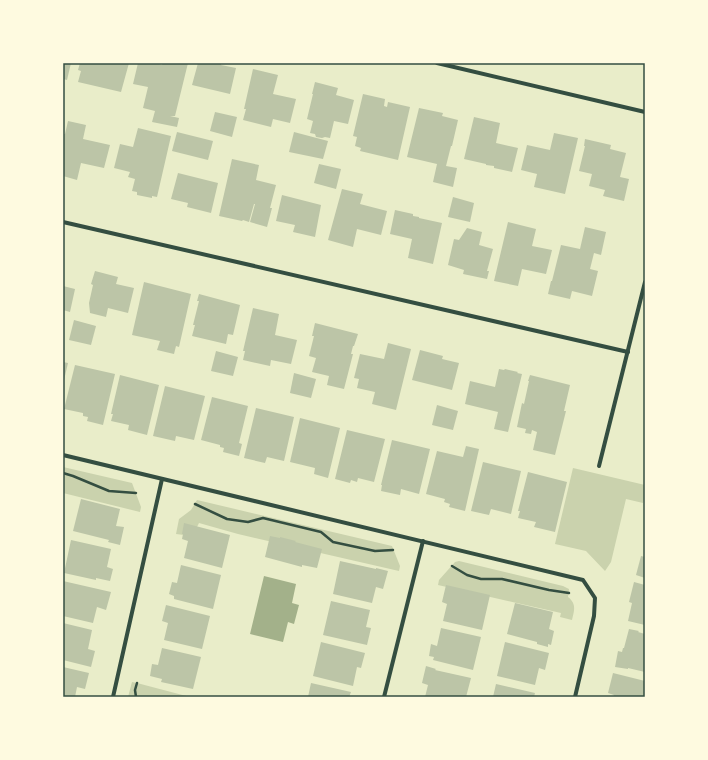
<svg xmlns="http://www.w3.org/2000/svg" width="708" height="760" viewBox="0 0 708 760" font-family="Jost,sans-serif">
	<rect width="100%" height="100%" fill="#e9edc9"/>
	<g fill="#cad2ad">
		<polygon points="63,467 132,483 141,507 140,512 63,493"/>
		<polygon points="573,468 645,485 645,495 643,503 626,499 611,562 605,571 586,551 555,544"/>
		<polygon points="197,500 392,546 400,566 399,571 238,534 199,523 197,527 184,535 176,534 179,519 191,510"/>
		<path d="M459,561L563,586L569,589L568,597C577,604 574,611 572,620L560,617L561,613L438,585L439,580L455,562Z"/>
		<polygon points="132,682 137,683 190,697 128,697"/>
	</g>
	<polygon fill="#a3b18a" points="264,576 296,584 292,603 299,605 294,624 288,622 283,642 250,634"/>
	<g fill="#bcc5a7">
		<polygon points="63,63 71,63 67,80 63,79"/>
		<polygon points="80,63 129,63 121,92 78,82 81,71 78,70"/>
		<polygon points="138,63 156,63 162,65 163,63 188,63 175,116 170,116 179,118 177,127 152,122 155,111 143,108 148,87 133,84"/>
		<polygon points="198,63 221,63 221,65 236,68 230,94 192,85"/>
		<polygon points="253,69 278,75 273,94 296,99 290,123 273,119 271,127 243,120 246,109 244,109"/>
		<polygon points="315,82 338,88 336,95 354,100 348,124 334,121 330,138 325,137 322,138 316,137 315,134 310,133 313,121 307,119 313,94 312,94"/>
		<polygon points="363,94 385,99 384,106 387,107 388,102 410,107 398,160 360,151 361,148 355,146 357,137 353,136"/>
		<polygon points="419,108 443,113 442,116 458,120 452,146 451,146 446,166 457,168 453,187 433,182 437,164 407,157"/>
		<polygon points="215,112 237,117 232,137 210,131"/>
		<polygon points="474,117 500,123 496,143 518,148 512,172 494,168 494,166 486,165 486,164 464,159"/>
		<polygon points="68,121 86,125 83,139 110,145 104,168 81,163 77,180 63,176 63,137 64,134 65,134"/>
		<polygon points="138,128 171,136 157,197 152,196 152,198 137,195 137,192 132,191 135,179 128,177 130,172 114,168 120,144 133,147"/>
		<polygon points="177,132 213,141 208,160 172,151"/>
		<polygon points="294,132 328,141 323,159 289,152"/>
		<polygon points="554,133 578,138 565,194 534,187 537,174 521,170 527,145 550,150"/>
		<polygon points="585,139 611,145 610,149 626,153 620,177 629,179 624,201 603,196 605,190 589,186 592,174 579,171 585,146 584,146"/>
		<polygon points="232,159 259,165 256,180 276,185 270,208 272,208 267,227 250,222 255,204 254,204 249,222 243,220 242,221 219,216"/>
		<polygon points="319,164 341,169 336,189 314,183"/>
		<polygon points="178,173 218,183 211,213 187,207 188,203 171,199"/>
		<polygon points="342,189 363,194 360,204 387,211 381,235 357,229 353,247 328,240"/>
		<polygon points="282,195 321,205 315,237 293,232 295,225 276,221"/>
		<polygon points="453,197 474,203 470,222 448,217"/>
		<polygon points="395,210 413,214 413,216 419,217 419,218 442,223 433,264 408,258 412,239 390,234"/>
		<polygon points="508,222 536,229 532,246 552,250 546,274 522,269 518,286 494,281"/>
		<polygon points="585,227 606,232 601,255 594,253 590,269 598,271 592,296 572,291 570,299 548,294 551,281 552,281 561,245 580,249"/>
		<polygon points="467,228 482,232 479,245 493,249 487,271 489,271 487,279 463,274 464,270 448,265 454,239 459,240"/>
		<polygon points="95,271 118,277 116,284 134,288 128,313 108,308 106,317 90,313 89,303 93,285 91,284"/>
		<polygon points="144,282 191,294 179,347 176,346 174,354 157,350 160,341 132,335"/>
		<polygon points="63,286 75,289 70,312 63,310"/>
		<polygon points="199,294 240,305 233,335 228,334 226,344 192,336 195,325 193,325 199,301 197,301"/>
		<polygon points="253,308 279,314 275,335 297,340 291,364 271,360 270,366 243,360 245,351 243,351"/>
		<polygon points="74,320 96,326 91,345 69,340"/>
		<polygon points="315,323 358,334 354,346 353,346 351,354 353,354 344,389 327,385 329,376 312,372 316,358 309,356 314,336 312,336"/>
		<polygon points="388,343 411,349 396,410 372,404 375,392 357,388 359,379 354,378 360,354 384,359"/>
		<polygon points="420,350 443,356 442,359 459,363 452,390 412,380"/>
		<polygon points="216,351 238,357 233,376 211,371"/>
		<polygon points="63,362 68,363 64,380 63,380"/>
		<polygon points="75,365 115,374 103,425 87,421 88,417 83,416 83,413 64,409"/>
		<polygon points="499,369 504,370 505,369 518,372 517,373 522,374 508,432 494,429 498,412 465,404 470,381 495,387"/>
		<polygon points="294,373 316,379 311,398 290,393"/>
		<polygon points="120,375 159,385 147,435 128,430 129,425 111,421 113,414 111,414"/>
		<polygon points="530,375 570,385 564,411 566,411 555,455 533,450 537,432 532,430 531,434 525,433 526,429 517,427 522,403 524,404 529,381 528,381"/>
		<polygon points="165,386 205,396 194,440 176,436 175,441 153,436"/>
		<polygon points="212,397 248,406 239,443 242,444 239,456 223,452 224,448 220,447 220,445 201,440"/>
		<polygon points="437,405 458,411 453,430 432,425"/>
		<polygon points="256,408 294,417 284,461 267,457 265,463 244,458"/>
		<polygon points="300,418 340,428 328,478 314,474 315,468 290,462"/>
		<polygon points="347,430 385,439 374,482 358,478 357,482 351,480 350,483 335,479"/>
		<polygon points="392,440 430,449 419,494 401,489 400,495 381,491 382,485 381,485"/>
		<polygon points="466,446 479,449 465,511 449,507 450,504 444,502 445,499 426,494 437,451 463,457"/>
		<polygon points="483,462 521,471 511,514 491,509 489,515 471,511"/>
		<polygon points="528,472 567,482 555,532 534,527 536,522 518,518 520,511 518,511"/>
		<polygon points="81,499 120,509 116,526 124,527 120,545 108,542 109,540 73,531"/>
		<polygon points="184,523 230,535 222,568 184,558 188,541 182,539 183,534 182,534"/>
		<polygon points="270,536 280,538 280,537 296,541 295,542 322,549 317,568 302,565 302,567 265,557"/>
		<polygon points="71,540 111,549 107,567 113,569 110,581 96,578 96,580 64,573"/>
		<polygon points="641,556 645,557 645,578 636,575"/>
		<polygon points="340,561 376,569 376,568 388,571 383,589 376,587 372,603 333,594"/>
		<polygon points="181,565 221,575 213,609 174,599 174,596 169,594 172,582 177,583"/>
		<polygon points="63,581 111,592 106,610 97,607 93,623 63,616"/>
		<polygon points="634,582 645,585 645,625 628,621 632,603 629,602"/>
		<polygon points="446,585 490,595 482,630 443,621 447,604 442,602"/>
		<polygon points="331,601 370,610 366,627 371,628 367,645 323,635"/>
		<polygon points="515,603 553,612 549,629 554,631 551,645 548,644 548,647 537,644 537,642 507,634"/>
		<polygon points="166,605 210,616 202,649 164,640 168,623 162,621"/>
		<polygon points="63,623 92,630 88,649 95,651 91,667 63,660"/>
		<polygon points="441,628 481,637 473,670 433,660 434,657 429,656 431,644 437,646"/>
		<polygon points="629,629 639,631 638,632 645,634 645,672 628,668 628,669 615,667 618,651 622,652 623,648 624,648"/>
		<polygon points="321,642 365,653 361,668 357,667 353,686 313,676"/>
		<polygon points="505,642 549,653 545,670 539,668 535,685 497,676"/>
		<polygon points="162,648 201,657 193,689 161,682 162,679 150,676 152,664 158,665"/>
		<polygon points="426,666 436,669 435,670 471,678 466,697 425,697 428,685 422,683"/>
		<polygon points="63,667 89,673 85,689 77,687 75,697 63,697"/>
		<polygon points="613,673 645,681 645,697 613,697 614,695 608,693"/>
		<polygon points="311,683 351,692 349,697 308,697"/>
		<polygon points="496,684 535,693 534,697 493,697"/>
	</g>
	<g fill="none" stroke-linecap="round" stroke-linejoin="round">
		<g stroke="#344e41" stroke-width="2.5">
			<polyline points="63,473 73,476 109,491 136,493"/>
			<polyline points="195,504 227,519 248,522 263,518 321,532 333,542 375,551 393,550"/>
			<polyline points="452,566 467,575 481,579 502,579 549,590 569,593"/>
			<polyline points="136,697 135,690 137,683"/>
		</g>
		<g stroke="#344e41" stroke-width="4">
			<polyline points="437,63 645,112"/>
			<polyline points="63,222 628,352"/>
			<polyline points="63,455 583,580 595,598 594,616 575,697"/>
			<polyline points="599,466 645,282"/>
			<polyline points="113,697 162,479"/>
			<polyline points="384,697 423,541"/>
		</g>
	</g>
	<rect width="708" height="760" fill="none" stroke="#fefae0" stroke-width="128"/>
	<rect x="64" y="64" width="580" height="632" fill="none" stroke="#344e41" stroke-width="1.5"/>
</svg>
